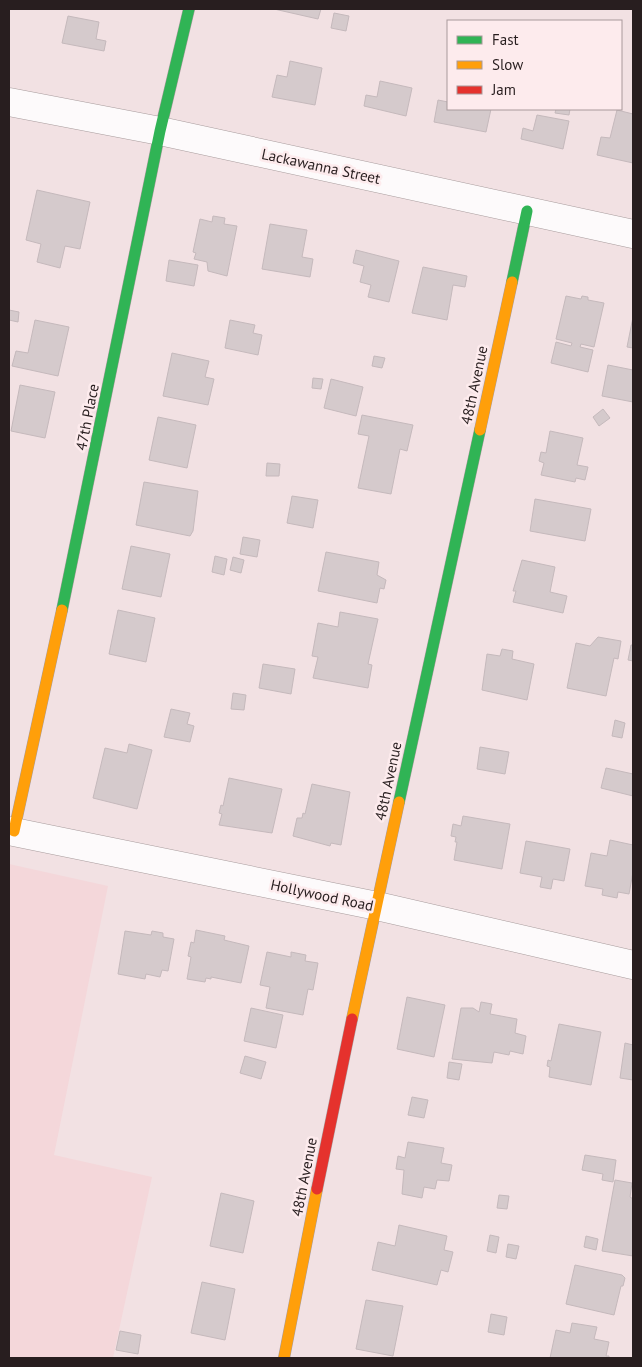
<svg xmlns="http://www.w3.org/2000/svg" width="642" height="1367" viewBox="0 0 642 1367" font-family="'PT Sans',sans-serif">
	<rect width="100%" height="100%" fill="#f2e1e3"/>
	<polygon fill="#f4d7da" points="9,864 108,886 54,1155 152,1177 113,1358 9,1358"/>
	<g fill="#d5cacc" stroke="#c5b9bc">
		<polygon points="274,9 321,9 318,19"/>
		<polygon points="334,13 349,16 346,31 331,28"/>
		<polygon points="68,16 99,22 96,39 106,41 104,51 62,43"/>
		<polygon points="290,61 322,68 315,105 272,97 277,75 287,77"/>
		<polygon points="380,81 412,88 406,116 364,106 366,95 377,97"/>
		<polygon points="438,100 448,102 448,109 491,109 486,132 434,122"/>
		<polygon points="556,109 570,109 569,115 555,113"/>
		<polygon points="617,110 633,114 633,163 597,155 601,137 610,138"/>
		<polygon points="537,115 569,121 563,149 521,139 523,128 533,131"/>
		<polygon points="37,190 90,202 80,249 65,246 60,268 37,262 41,244 26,240"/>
		<polygon points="213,216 225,218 224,224 237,226 227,276 208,271 207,262 194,259 196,253 193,252 200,219 212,222"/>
		<polygon points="270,224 307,230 302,257 313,259 310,277 262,269"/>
		<polygon points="356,250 399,261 389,302 368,297 371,285 360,282 364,266 353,263"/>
		<polygon points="169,260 198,265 194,286 166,281"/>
		<polygon points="423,267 467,276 465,287 453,285 447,320 412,313"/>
		<polygon points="566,296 581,299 582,296 588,297 588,300 604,303 594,347 581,344 580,347 593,350 588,372 551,363 556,342 571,346 572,343 556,339"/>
		<polygon points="9,310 19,312 18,322 9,320"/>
		<polygon points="633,317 633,348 627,347"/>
		<polygon points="35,320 69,327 58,376 12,366 16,351 28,353"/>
		<polygon points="230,320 255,325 253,333 262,335 258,355 225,348"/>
		<polygon points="172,353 209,361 205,377 214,379 208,405 163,396"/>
		<polygon points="374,356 385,358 382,368 372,366"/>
		<polygon points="608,365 633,370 633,402 602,396"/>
		<polygon points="313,378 323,379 321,389 312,388"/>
		<polygon points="331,379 363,387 356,416 324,408"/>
		<polygon points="20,385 55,392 45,438 11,431"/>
		<polygon points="603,409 610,418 599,426 593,417"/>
		<polygon points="362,415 413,425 407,451 400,449 391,494 358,488 369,436 358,434"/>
		<polygon points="158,417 196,425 187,468 149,460"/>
		<polygon points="550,431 583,438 577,465 588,467 585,480 576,478 575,482 541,475 544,463 539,461 541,452 546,453"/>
		<polygon points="267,463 280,464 279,476 266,476"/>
		<polygon points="144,482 198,491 193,531 190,536 136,525"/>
		<polygon points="292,496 318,500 313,528 287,523"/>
		<polygon points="535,499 591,509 585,541 530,531"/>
		<polygon points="243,537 260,540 257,557 240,554"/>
		<polygon points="131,546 170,554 161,597 122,589"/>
		<polygon points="326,552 379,562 377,575 386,580 384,589 380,588 377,603 318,591"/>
		<polygon points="215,556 227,559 224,575 212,572"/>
		<polygon points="233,557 244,560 241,573 230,570"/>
		<polygon points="522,560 555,567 550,592 567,596 563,613 513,602 516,591 513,591"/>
		<polygon points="118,610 155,618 146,662 109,654"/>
		<polygon points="340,612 378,619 368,664 372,665 368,688 313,678 318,657 312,656 318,623 338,627"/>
		<polygon points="598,637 621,641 618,659 614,658 606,696 567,688 576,643 590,646"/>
		<polygon points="631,645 633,645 633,661 628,660"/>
		<polygon points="502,649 513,651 512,659 534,664 527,700 482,690 487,654 500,656"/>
		<polygon points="263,664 295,669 291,694 259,688"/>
		<polygon points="233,693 246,695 244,710 231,709"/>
		<polygon points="171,709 190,713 187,724 194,726 190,742 164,737"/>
		<polygon points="615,720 625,723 622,738 612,736"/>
		<polygon points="129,744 152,750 137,809 93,798 105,748 127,753"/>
		<polygon points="480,747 509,752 505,774 477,769"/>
		<polygon points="606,768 633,774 633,796 601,788"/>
		<polygon points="229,778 282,789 272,833 219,825 222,814 219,813 221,805 223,806"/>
		<polygon points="312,784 350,792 341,845 331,843 330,846 293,836 297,818 302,818 303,813 305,814"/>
		<polygon points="463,816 510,824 502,869 454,860 457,842 455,842 456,837 451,836 453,824 461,826"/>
		<polygon points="610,840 633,845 633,872 629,894 618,892 617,898 602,895 603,889 585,886 591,853 607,856"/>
		<polygon points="526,841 570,849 564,881 553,879 551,889 540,887 542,877 520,873"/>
		<polygon points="196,930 225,936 224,940 249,946 241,983 211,977 211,979 206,978 205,982 187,979 191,957 188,956 191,942 194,943"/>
		<polygon points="125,931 151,935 152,931 163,933 163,937 174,939 168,971 162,970 160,977 146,974 145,979 118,974"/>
		<polygon points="267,952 291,957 291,952 306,955 305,961 318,963 313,990 308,989 303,1015 266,1008 270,987 260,985"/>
		<polygon points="407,997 445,1005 434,1057 397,1049"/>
		<polygon points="481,1002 492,1004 490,1014 517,1019 515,1033 526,1036 523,1054 510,1051 509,1055 494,1052 492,1063 452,1059 461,1008 473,1008 479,1012"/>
		<polygon points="251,1008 283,1015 276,1048 244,1041"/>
		<polygon points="559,1024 601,1032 591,1085 549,1077 550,1067 547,1066 548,1060 551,1061"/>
		<polygon points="625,1043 633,1045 633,1080 620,1078"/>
		<polygon points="245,1056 266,1062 261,1079 240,1073"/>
		<polygon points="449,1062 462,1064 459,1080 447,1078"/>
		<polygon points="412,1097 428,1100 424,1118 408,1115"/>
		<polygon points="408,1142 444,1148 441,1163 452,1165 449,1181 437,1180 435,1189 424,1187 422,1198 402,1194 404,1170 396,1169 398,1156 405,1158"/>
		<polygon points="585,1155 616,1160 613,1182 602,1180 603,1174 582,1170"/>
		<polygon points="615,1180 632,1183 630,1197 633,1199 633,1256 602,1251"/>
		<polygon points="221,1193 254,1201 243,1253 210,1246"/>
		<polygon points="499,1195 509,1196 507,1209 497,1208"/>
		<polygon points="399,1225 447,1236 444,1250 453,1252 448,1272 441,1270 437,1285 372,1270 378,1242 395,1246"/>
		<polygon points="490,1235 499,1237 496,1253 487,1251"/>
		<polygon points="586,1236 598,1239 596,1250 584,1247"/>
		<polygon points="508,1244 519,1246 516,1259 506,1257"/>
		<polygon points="575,1265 622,1275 625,1278 623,1286 621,1286 614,1315 566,1304"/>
		<polygon points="202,1282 235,1289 225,1340 191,1333"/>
		<polygon points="366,1300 403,1306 393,1356 356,1349"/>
		<polygon points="491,1314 507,1317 504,1335 488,1332"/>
		<polygon points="572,1323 597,1327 594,1339 609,1342 606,1356 609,1356 609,1358 550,1358 556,1330 570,1333"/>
		<polygon points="120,1331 141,1335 138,1354 116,1350"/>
	</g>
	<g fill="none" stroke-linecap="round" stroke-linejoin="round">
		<g stroke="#a89c9d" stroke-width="29">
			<g id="street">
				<polyline points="9,102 160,131 633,234"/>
				<polyline points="9,831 377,906 633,965"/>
			</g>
		</g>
		<g stroke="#a89c9d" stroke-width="12">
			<g id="fast">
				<polyline points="512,282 527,211"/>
				<polyline points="62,610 160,131 189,9"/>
				<polyline points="399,802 480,430"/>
			</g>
		</g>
		<g stroke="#a89c9d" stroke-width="12">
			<g id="slow">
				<polyline points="480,430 512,282"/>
				<polyline points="14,831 62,610"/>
				<polyline points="352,1019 399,802"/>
				<polyline points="284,1358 317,1189"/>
			</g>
		</g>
		<g stroke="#a89c9d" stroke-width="12">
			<polyline id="jam" points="317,1189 352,1019"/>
		</g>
		<use href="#street" stroke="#fdfafb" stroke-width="28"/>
		<use href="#fast" stroke="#30b455" stroke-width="11"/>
		<use href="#slow" stroke="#ff9f0a" stroke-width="11"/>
		<use href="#jam" stroke="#e5322d" stroke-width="11"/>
	</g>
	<g text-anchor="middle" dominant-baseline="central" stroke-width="5" stroke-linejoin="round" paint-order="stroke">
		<g font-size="15" fill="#281e1f" stroke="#fdebed">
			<text transform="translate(321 166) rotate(12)">Lackawanna Street</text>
			<text transform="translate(474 385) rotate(-78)">48th Avenue</text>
			<text transform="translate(87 417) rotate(-79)">47th Place</text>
			<text transform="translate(388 781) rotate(-78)">48th Avenue</text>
			<text transform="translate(322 895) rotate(12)">Hollywood Road</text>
			<text transform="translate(304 1177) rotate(-79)">48th Avenue</text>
		</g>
	</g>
	<rect width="642" height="1367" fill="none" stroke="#281e1f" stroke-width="20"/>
	<rect x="447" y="20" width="175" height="90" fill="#fdebed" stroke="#a8999b"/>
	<rect x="457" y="36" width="25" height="8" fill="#30b455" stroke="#a8999b"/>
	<text x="492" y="45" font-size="15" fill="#281e1f">Fast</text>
	<rect x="457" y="61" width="25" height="8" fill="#ff9f0a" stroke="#a8999b"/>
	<text x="492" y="70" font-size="15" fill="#281e1f">Slow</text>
	<rect x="457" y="86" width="25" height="8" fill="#e5322d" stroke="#a8999b"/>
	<text x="492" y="95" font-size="15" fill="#281e1f">Jam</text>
</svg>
